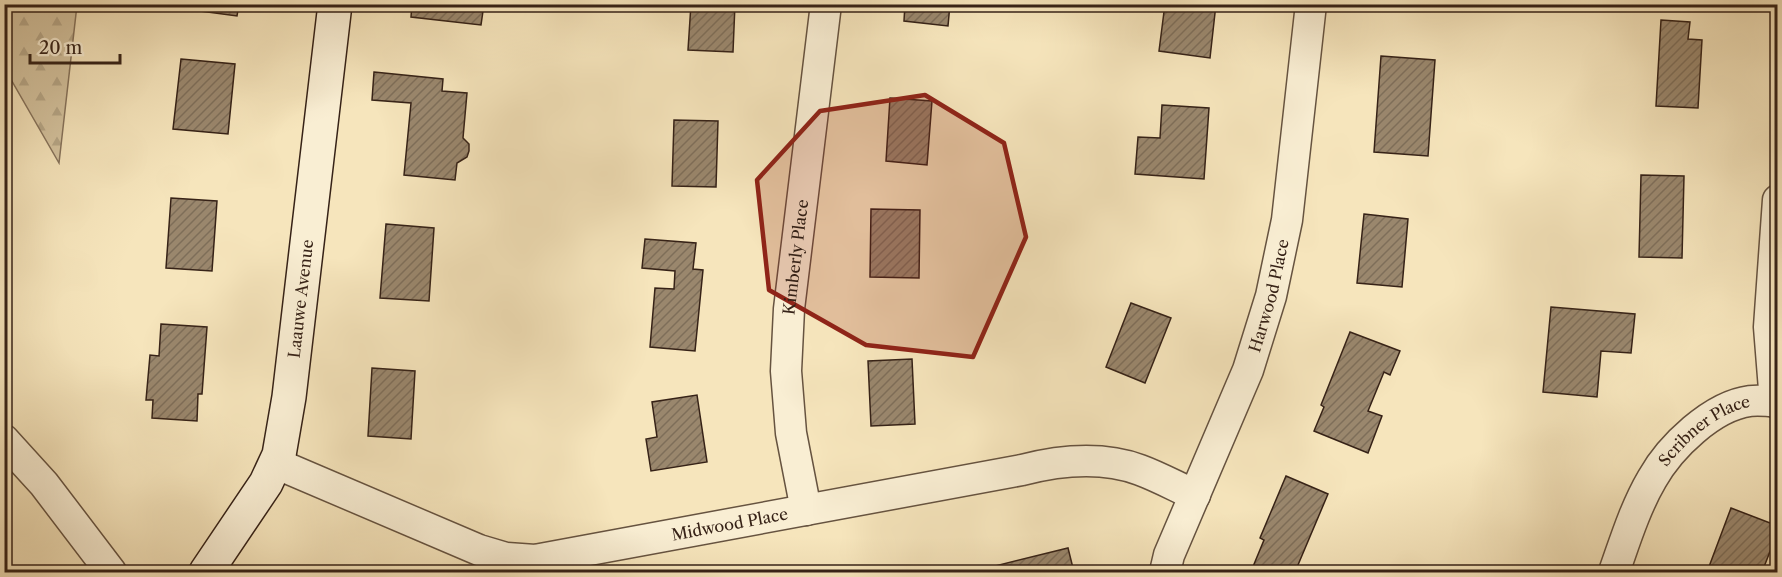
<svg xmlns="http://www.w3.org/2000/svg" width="1782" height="577" viewBox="0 0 1782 577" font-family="'Libre Caslon Text',serif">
	<defs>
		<pattern id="forest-firs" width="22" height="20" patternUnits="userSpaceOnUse" patternTransform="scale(1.5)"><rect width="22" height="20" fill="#d5c4a0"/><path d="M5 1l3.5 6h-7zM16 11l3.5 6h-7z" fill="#b7a889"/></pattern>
		<pattern id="building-hatch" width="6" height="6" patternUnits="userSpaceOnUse" patternTransform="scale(1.5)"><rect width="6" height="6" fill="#9a876d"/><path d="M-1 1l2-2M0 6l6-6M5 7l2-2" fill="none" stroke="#7e6e59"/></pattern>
	</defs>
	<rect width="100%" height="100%" fill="#f6e5bc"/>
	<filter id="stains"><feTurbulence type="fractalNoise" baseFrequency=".00333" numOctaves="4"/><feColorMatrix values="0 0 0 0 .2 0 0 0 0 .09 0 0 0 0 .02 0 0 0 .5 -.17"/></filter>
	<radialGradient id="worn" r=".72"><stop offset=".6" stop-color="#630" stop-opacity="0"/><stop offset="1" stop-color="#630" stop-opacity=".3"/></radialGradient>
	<polygon fill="url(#forest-firs)" stroke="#86735c" stroke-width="1.5" points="4,5 77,5 59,163 5,69"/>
	<g fill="url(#building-hatch)" stroke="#362217" stroke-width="1.5">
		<polygon points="193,4 239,4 237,16 193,10"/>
		<polygon points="412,4 484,4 481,25 411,17"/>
		<polygon points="691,4 735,4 733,52 688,50"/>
		<polygon points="905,4 950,4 948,26 904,21"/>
		<polygon points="1165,4 1216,4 1210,58 1159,51"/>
		<polygon points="1661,20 1690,22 1688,39 1702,40 1698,108 1656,106"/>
		<polygon points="1381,56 1435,60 1428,156 1374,152"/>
		<polygon points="181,59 235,64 228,134 173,129"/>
		<polygon points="374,72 443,79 442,91 467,93 463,138 469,144 469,151 467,157 457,163 455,180 404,175 411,103 372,100"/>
		<polygon points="890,98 932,101 927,165 886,161"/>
		<polygon points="1162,105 1209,108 1204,179 1135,174 1138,137 1160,138"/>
		<polygon points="674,120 718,121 716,187 672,186"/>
		<polygon points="1641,175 1684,176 1682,258 1639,257"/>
		<polygon points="171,198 217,201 212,271 166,268"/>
		<polygon points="871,209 920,210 919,278 870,277"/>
		<polygon points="1364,214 1408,219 1402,287 1357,283"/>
		<polygon points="386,224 434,228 429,301 380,298"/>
		<polygon points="645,239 696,243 693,269 703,270 695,351 650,347 655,288 674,289 675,271 642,268"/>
		<polygon points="1131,303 1171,318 1145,383 1106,367"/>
		<polygon points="1551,307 1635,314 1631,353 1601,351 1597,397 1543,392"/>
		<polygon points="161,324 207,327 202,394 198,394 197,421 152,418 153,400 146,400 150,355 159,356"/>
		<polygon points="1350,332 1400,351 1390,375 1384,372 1368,411 1382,416 1368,453 1314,431 1324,407 1321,405"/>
		<polygon points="912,359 915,424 871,426 868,361"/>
		<polygon points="372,368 415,371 411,439 368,436"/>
		<polygon points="697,395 707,462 651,471 646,439 657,437 652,402"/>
		<polygon points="1286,476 1328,494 1295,572 1261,572 1252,569 1264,540 1260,538"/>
		<polygon points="1731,508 1778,526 1778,531 1762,572 1707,572"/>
		<polygon points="1068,548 1074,572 996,572 995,566"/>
	</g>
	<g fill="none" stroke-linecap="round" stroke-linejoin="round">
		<g stroke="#665340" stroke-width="33">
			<g id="street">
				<polyline points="1775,402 1769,327 1778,200"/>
				<polyline points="4,440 44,484 111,572"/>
				<path id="s1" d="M275,463L479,550L506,558L535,560L1022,470C1061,460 1102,456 1140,470C1159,477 1177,487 1195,495"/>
				<path id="s2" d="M806,510L791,433L786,371L789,309L826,4"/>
				<path id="s3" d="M1165,572L1169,555L1248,370L1271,296L1287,220L1311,4"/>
				<path id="s4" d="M1614,572C1625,541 1635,508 1652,479C1670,447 1712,406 1750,401C1759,400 1769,401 1778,402"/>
			</g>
		</g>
		<g stroke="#362217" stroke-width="36">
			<g id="secondary">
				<path id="s5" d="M206,572L266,483L279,455L289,397L335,4"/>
			</g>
		</g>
		<use href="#street" stroke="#f9eed3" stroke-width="30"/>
		<use href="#secondary" stroke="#f9eed3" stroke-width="33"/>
	</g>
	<path fill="#8f2418" fill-opacity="0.2" stroke="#8f2418" stroke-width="4.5" stroke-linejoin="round" d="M925,95L1004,143L1026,237L973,357L866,345L769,290L757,180L820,111Z"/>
	<g text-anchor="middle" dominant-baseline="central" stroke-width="6" stroke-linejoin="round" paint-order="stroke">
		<g font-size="16" fill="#362217" stroke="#f9eed3">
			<text stroke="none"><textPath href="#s2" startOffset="255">Kimberly Place</textPath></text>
			<text stroke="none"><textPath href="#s3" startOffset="296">Harwood Place</textPath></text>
			<text stroke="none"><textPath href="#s5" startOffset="296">Laauwe Avenue</textPath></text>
			<text stroke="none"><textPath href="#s4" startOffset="174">Scribner Place</textPath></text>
			<text stroke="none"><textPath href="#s1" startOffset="477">Midwood Place</textPath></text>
		</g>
	</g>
	<rect width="1782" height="577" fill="none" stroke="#f6e5bc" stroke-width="24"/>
	<rect x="6" y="6" width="1770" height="565" fill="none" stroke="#362217" stroke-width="3"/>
	<rect x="12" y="12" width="1758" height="553" fill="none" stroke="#362217" stroke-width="1.5"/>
	<path d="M30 54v9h90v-9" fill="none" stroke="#362217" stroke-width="3"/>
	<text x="39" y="54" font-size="18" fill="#362217" stroke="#f9eed3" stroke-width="4.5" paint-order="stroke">20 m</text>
	<rect width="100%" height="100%" filter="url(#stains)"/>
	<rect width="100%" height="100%" fill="url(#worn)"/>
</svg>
